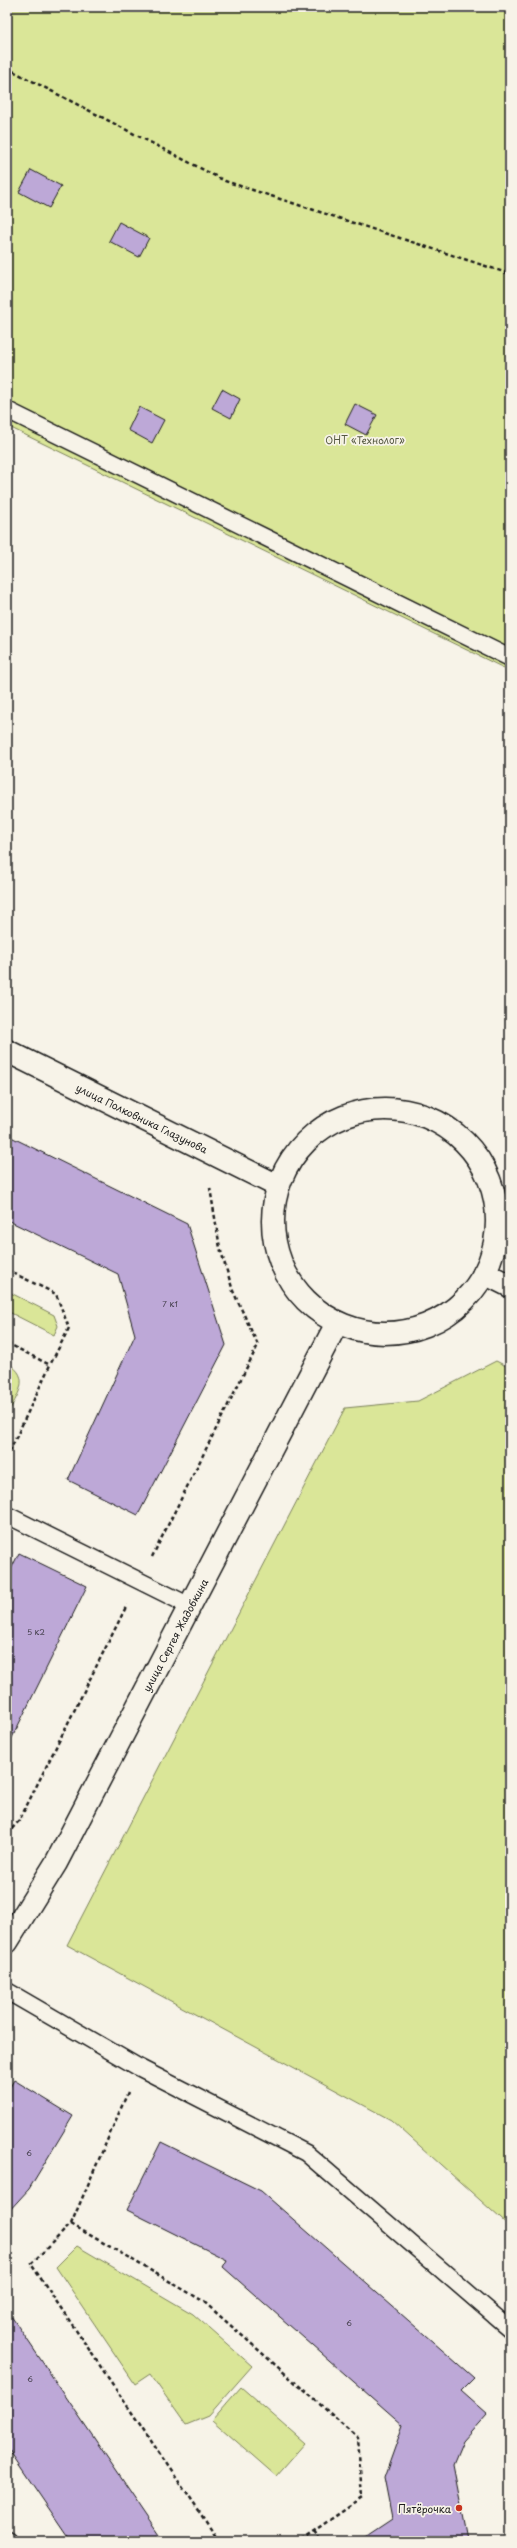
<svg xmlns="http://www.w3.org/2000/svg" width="517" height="2548" viewBox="0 0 517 2548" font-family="'Playpen Sans',sans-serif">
	<rect width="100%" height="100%" fill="#f7f3e8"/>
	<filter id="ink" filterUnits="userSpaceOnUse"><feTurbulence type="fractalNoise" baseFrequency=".025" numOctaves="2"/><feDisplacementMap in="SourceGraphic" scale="8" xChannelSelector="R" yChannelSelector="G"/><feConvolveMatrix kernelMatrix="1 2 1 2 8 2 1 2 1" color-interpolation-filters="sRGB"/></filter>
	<g filter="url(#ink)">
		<g fill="#dae698" stroke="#7b815a">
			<polygon points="7,7 510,7 510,671 7,426"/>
			<polygon points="7,1291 54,1315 58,1326 54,1335 7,1311"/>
			<polygon points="496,1361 510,1368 510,2227 391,2120 67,1945 345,1408 418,1401"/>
			<path d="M7,1363C33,1377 17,1395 7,1415Z"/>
			<polygon points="77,2246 193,2314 252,2366 208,2416 186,2425 150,2374 135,2384 56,2267"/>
			<polygon points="241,2387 305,2443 276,2476 212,2420"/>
		</g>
		<g fill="#bda8d7" stroke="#1c1c1c">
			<polygon points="31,170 61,186 49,208 19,192"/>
			<polygon points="119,222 149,238 139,257 109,241"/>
			<polygon points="222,389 240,399 231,418 212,408"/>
			<polygon points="355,404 377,415 366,435 345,424"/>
			<polygon points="139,407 164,420 152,443 128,430"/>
			<polygon points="7,1135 187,1224 226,1345 138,1515 68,1480 135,1335 118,1274 7,1220"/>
			<polygon points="19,1553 87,1586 7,1748 7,1577"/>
			<polygon points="14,2080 73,2116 29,2189 7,2213 7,2092"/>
			<polygon points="161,2142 261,2191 474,2378 461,2391 487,2414 463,2441 453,2465 468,2541 359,2541 392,2519 384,2478 403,2425 223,2267 227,2260 127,2210"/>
			<polygon points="7,2310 164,2541 71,2541 7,2447"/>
		</g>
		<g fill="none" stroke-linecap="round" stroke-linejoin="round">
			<g stroke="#1c1c1c" stroke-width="19">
				<g id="lane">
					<polyline points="7,410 510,658"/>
					<polyline points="7,1515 190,1606"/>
					<polyline points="7,1991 138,2067 306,2153 510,2329"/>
					<polyline points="7,2540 8,2541"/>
				</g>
			</g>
			<g stroke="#1c1c1c" stroke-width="25">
				<g id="street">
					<polyline points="7,1051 278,1186"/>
					<circle cx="385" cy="1221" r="112"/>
					<polyline points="484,1273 510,1286"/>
					<polyline points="7,1942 56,1863 337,1323"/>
				</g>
			</g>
			<g stroke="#1c1c1c" stroke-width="2.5" stroke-dasharray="4 3" stroke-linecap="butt">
				<polyline points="7,68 225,181 510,274"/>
				<polyline points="7,1270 56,1294 69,1328 50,1365"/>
				<polyline points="7,1343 50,1365 7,1457"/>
				<polyline points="152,1557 258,1345 233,1291 220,1248 210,1188"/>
				<polyline points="7,1834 19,1821 127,1605"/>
				<polyline points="128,2092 71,2224 31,2264 219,2541"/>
				<polyline points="71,2224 203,2301 358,2438 362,2498 299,2541"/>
				<polyline points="314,2531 321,2541"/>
			</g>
			<use href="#lane" stroke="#f7f3e8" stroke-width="16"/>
			<use href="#street" stroke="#f7f3e8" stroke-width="22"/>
		</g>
	</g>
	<circle fill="#c8321e" stroke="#f7f3e8" stroke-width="1.5" cx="459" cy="2508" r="4"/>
	<g text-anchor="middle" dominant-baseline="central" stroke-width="3.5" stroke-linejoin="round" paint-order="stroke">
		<g font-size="8" fill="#443f4b">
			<text x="170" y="1304">7 к1</text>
			<text x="36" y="1632">5 к2</text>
			<text x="29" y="2153">6</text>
			<text x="349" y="2323">6</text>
			<text x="30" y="2379">6</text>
		</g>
		<g font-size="10" fill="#555941" stroke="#f7f3e8">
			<text x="365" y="439">ОНТ «Технолог»</text>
		</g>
		<g font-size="10" fill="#1c1c1c" stroke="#f7f3e8">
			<text transform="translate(142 1118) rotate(26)">улица Полковника Глазунова</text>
			<text transform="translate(175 1635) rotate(-62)">улица Сергея Жадобкина</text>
		</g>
		<g font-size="10" fill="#1c1c1c" stroke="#f7f3e8" text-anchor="end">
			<text x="451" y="2508">Пятёрочка</text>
		</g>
	</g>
	<rect width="517" height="2548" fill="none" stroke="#f7f3e8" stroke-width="24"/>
	<rect x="12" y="12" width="493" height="2524" fill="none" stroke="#1c1c1c" stroke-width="1.5" filter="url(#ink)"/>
</svg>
